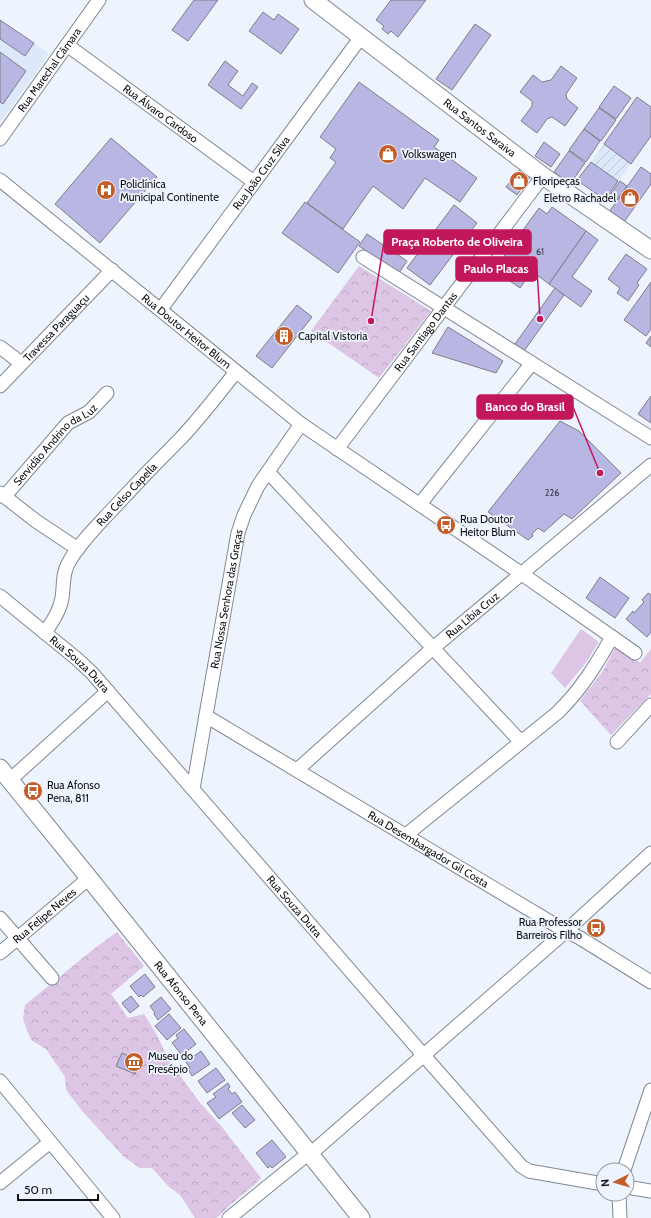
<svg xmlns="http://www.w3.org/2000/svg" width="651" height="1218" viewBox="0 0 651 1218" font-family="Cabin,sans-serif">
	<defs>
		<pattern id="industrial-furrows" width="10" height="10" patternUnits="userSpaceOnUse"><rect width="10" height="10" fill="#dde9fa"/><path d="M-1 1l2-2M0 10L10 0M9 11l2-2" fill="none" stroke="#bcc7d5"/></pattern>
		<pattern id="park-crowns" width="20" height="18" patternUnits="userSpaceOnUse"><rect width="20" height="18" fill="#ddc5e6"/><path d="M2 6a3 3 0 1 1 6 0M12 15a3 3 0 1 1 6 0" fill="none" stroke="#bca8c4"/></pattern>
	</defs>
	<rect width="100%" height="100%" fill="#eef4fd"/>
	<polygon fill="#dde9fa" points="0,20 49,54 0,123"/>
	<polygon fill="url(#industrial-furrows)" points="604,144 631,164 618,181 591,162"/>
	<g fill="url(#park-crowns)">
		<polygon points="359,266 431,311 379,378 311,331"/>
		<polygon points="615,647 640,663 651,649 651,694 611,735 580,701 603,671"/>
		<polygon points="117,932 144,966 111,994 128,1018 144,1014 157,1035 169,1061 201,1104 222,1127 261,1178 253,1186 230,1205 219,1216 215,1218 195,1218 180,1195 168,1186 152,1168 140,1168 124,1157 83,1112 66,1090 65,1077 46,1049 31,1040 23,1019 25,1005 95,948"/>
	</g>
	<polygon fill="#ddc5e6" points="581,629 599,642 585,664 565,688 551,673"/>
	<g fill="#b8b6e3" stroke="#7e7e89">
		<polygon points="194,0 218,0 188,41 172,30"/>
		<polygon points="391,0 426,0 398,37 391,31 388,34 382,29 384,26 376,20"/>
		<polygon points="263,12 274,20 278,14 299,29 281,54 249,31"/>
		<polygon points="0,20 34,43 25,56 0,39"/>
		<polygon points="475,24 491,35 452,90 436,79"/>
		<polygon points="0,52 26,71 3,104 0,102"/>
		<polygon points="225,61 238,71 228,85 243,96 252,83 258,87 241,109 208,85"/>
		<polygon points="561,66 577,78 566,94 567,99 578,108 565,126 552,117 547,119 537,133 521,121 532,106 532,101 520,92 533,75 542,82 551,80"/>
		<polygon points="359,82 439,140 434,147 477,178 460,202 425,178 403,209 373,186 343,229 307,203 336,162 330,158 336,149 320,137"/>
		<polygon points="614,86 631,98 616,119 599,107"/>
		<polygon points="637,97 651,107 651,136 631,164 604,144"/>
		<polygon points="599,108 616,120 601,141 584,129"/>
		<polygon points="584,129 600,141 586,162 569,150"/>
		<polygon points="111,138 157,177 100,243 55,204"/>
		<polygon points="544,142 560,154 551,167 535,156"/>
		<polygon points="569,151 585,163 570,184 554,172"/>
		<polygon points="591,162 618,181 605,200 577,180"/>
		<polygon points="641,167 651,174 651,184 624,222 609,212"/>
		<polygon points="521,168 531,176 517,195 506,187"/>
		<polygon points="620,181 627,186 617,200 610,195"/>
		<polygon points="305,202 360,242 338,273 282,233"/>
		<polygon points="454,205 477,223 430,285 407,268"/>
		<polygon points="552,207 586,231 549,284 532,271 520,288 494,270 539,208 547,214"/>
		<polygon points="586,231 598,240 572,277 592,291 581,307 549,284"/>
		<polygon points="367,234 407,261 399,273 359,246"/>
		<polygon points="626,254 647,269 637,283 639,285 628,301 617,293 620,288 608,279"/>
		<polygon points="651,282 651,329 646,336 624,320"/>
		<polygon points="555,288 564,295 524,351 515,344"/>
		<polygon points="297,305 312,317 272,368 256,356"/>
		<polygon points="448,327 503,361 496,373 432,353"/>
		<polygon points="651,336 651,347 646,343"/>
		<polygon points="651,396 651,423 638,414"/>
		<polygon points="560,421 579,431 621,473 572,519 564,514 544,532 538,528 532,534 533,536 528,540 488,512"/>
		<polygon points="600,577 629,598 615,618 586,598"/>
		<polygon points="648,593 651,595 651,632 647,637 626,619 633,611 634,613 644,602 642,600"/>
		<polygon points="145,974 155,987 143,997 141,995 139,997 130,986"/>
		<polygon points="131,996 139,1006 130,1013 122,1003"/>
		<polygon points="161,997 171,1009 158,1020 154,1014 155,1013 150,1006"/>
		<polygon points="169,1014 181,1028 167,1040 155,1026"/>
		<polygon points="184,1029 196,1044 182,1055 172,1043 178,1038 176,1035"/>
		<polygon points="201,1051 210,1064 192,1076 188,1069 190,1068 186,1062"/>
		<polygon points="122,1053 140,1061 135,1074 116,1066"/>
		<polygon points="216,1068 225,1080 207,1093 198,1081"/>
		<polygon points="228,1083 230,1087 228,1089 232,1094 235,1092 242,1102 219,1119 207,1103 216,1097 213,1094"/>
		<polygon points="242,1105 255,1120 245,1128 232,1113"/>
		<polygon points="272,1140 286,1157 272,1168 270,1166 268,1168 256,1153"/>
	</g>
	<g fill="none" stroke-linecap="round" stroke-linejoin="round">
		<g stroke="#818892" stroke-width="15">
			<g id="minor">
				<path id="s1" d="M67,45L254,182"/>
				<path id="s2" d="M0,139L99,0"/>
				<path id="s3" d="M0,180L301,424L522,574L635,653"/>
				<polyline points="363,257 651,438"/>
				<path id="s4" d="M161,309L361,37"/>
				<polyline points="0,347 21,363"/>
				<path id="s5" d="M0,386L112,270"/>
				<path id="s6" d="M337,449L543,176"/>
				<polyline points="268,472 521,742"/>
				<polyline points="0,493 36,521 78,549"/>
				<path id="s7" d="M4,497L68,423L89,412L107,393"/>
				<polyline points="420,504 532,363"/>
				<path id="s8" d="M0,596L77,659L92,673L419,1050L521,1166L529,1171L603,1184"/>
				<path id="s9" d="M45,633C52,622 60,611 62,598C64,586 62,573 69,562C79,544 95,528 109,513C133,487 157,462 181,438C201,417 218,394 236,372"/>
				<path id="s10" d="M206,716L562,929L580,938L651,982"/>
				<polyline points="617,742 651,705"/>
				<path id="s11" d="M297,770L433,648L651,465"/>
				<polyline points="10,780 108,691"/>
				<path id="s12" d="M193,789L238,533L244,515L258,486L301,424"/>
				<path d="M406,835L557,713C581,690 596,665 612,637"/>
				<polyline points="0,918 52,978"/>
				<path id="s13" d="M0,953L89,878"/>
				<polyline points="0,1081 113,1218"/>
				<polyline points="624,1170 651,1090"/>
				<polyline points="0,1183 50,1142"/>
				<polyline points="627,1187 651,1191"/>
				<polyline points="619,1194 620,1218"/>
				<polyline points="229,1218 309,1153 316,1149 566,931 651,853"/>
			</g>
		</g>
		<g stroke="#818892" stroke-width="19">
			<g id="major">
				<path id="s14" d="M313,0L543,176L651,250"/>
				<path id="s15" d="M0,768L89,878L361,1218"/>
			</g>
		</g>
		<use href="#minor" stroke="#fff" stroke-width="13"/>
		<use href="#major" stroke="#fff" stroke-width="17"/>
	</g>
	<defs>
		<g id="shop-disc" transform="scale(1)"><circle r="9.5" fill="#c35e2b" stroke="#eef4fd"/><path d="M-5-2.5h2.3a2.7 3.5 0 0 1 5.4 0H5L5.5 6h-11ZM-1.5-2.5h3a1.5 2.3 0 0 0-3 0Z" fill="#fff"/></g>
		<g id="hospital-disc" transform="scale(1)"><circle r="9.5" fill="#c35e2b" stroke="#eef4fd"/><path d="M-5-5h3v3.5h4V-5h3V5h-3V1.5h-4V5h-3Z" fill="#fff"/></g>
		<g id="building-disc" transform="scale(1)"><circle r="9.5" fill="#c35e2b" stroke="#eef4fd"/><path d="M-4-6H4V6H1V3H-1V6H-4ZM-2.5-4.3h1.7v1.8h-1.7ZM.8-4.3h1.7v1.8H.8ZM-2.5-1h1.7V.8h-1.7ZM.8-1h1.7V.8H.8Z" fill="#fff"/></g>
		<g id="bus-disc" transform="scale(1)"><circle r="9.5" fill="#c35e2b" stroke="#eef4fd"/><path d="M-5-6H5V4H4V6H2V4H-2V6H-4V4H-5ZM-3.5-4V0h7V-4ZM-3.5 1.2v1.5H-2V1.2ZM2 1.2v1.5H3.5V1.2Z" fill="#fff"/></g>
		<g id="museum-disc" transform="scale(1)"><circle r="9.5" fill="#c35e2b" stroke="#eef4fd"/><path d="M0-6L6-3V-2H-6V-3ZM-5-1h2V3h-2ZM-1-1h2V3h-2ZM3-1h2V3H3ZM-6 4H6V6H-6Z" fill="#fff"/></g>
	</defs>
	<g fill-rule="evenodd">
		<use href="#shop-disc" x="388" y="154"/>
		<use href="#shop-disc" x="519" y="181"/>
		<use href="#hospital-disc" x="106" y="190"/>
		<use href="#shop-disc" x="630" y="198"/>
		<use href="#building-disc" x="284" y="336"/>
		<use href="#bus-disc" x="446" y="525"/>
		<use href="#bus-disc" x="33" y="791"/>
		<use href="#bus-disc" x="596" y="928"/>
		<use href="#museum-disc" x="134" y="1062"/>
	</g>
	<g text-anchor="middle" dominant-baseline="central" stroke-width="3.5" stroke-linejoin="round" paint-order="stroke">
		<g font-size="9" fill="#393a48">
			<text x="540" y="251">61</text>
			<text x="552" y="492">226</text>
		</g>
		<g font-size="11" fill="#0f1115" stroke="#eef4fd">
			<text stroke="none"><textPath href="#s2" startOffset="85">Rua Marechal Câmara</textPath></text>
			<text stroke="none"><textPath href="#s1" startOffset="116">Rua Álvaro Cardoso</textPath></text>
			<text stroke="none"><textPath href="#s14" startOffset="210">Rua Santos Saraiva</textPath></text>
			<text stroke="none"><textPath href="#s4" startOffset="169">Rua João Cruz Silva</textPath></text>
			<text stroke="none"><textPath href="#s5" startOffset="81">Travessa Paraguaçu</textPath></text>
			<text stroke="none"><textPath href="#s3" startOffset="240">Rua Doutor Heitor Blum</textPath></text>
			<text stroke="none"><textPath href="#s6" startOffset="147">Rua Santiago Dantas</textPath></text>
			<text stroke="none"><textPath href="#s7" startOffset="74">Servidão Andrino da Luz</textPath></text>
			<text stroke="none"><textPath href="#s9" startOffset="165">Rua Celso Capella</textPath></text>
			<text stroke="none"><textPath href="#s12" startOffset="193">Rua Nossa Senhora das Graças</textPath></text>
			<text stroke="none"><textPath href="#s11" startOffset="234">Rua Líbia Cruz</textPath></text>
			<text stroke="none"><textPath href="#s8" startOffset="105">Rua Souza Dutra</textPath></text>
			<text stroke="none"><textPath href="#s10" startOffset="259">Rua Desembargador Gil Costa</textPath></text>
			<text stroke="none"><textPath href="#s8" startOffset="429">Rua Souza Dutra</textPath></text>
			<text stroke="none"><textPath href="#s13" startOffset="58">Rua Felipe Neves</textPath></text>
			<text stroke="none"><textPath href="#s15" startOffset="289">Rua Afonso Pena</textPath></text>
		</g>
		<g font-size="11" fill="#0f1115" stroke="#eef4fd" text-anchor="start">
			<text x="402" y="154">Volkswagen</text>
			<text x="533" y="181">Floripeças</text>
			<text x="120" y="184">Policlínica<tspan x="120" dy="13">Municipal Continente</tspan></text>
			<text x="616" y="198" text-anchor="end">Eletro Rachadel</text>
			<text x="298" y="336">Capital Vistoria</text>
			<text x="460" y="519">Rua Doutor<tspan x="460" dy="13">Heitor Blum</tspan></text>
			<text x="47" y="785">Rua Afonso<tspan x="47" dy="13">Pena, 811</tspan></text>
			<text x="582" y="922" text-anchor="end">Rua Professor<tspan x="582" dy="13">Barreiros Filho</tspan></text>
			<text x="148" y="1056">Museu do<tspan x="148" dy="13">Presépio</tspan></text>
		</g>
	</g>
	<path fill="none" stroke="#c2185b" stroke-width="1.5" d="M371 321L384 242M540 319L537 269M600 473L573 407"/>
	<g fill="#c2185b" stroke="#eef4fd" stroke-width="1.5">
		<circle cx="371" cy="321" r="4"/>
		<circle cx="540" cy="319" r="4"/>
		<circle cx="600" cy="473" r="4"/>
	</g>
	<g fill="#c2185b" stroke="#c2185b" stroke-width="1.5">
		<rect x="384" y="230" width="147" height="24" rx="4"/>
		<rect x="456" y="257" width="81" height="24" rx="4"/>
		<rect x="477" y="395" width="96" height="24" rx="4"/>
	</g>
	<g font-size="12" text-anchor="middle" font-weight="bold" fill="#fff">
		<text x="457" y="246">Praça Roberto de Oliveira</text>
		<text x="496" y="273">Paulo Placas</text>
		<text x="525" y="411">Banco do Brasil</text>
	</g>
	<g transform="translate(615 1182) rotate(265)"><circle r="19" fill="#eef4fd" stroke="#9599a0"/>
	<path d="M0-3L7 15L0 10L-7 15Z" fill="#c35e2b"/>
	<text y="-6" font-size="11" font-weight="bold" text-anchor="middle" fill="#0f1115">N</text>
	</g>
	<path d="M18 1194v6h80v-6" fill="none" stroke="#0f1115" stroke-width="2"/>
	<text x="24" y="1194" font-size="12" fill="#0f1115" stroke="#eef4fd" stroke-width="3" paint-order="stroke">50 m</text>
</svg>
